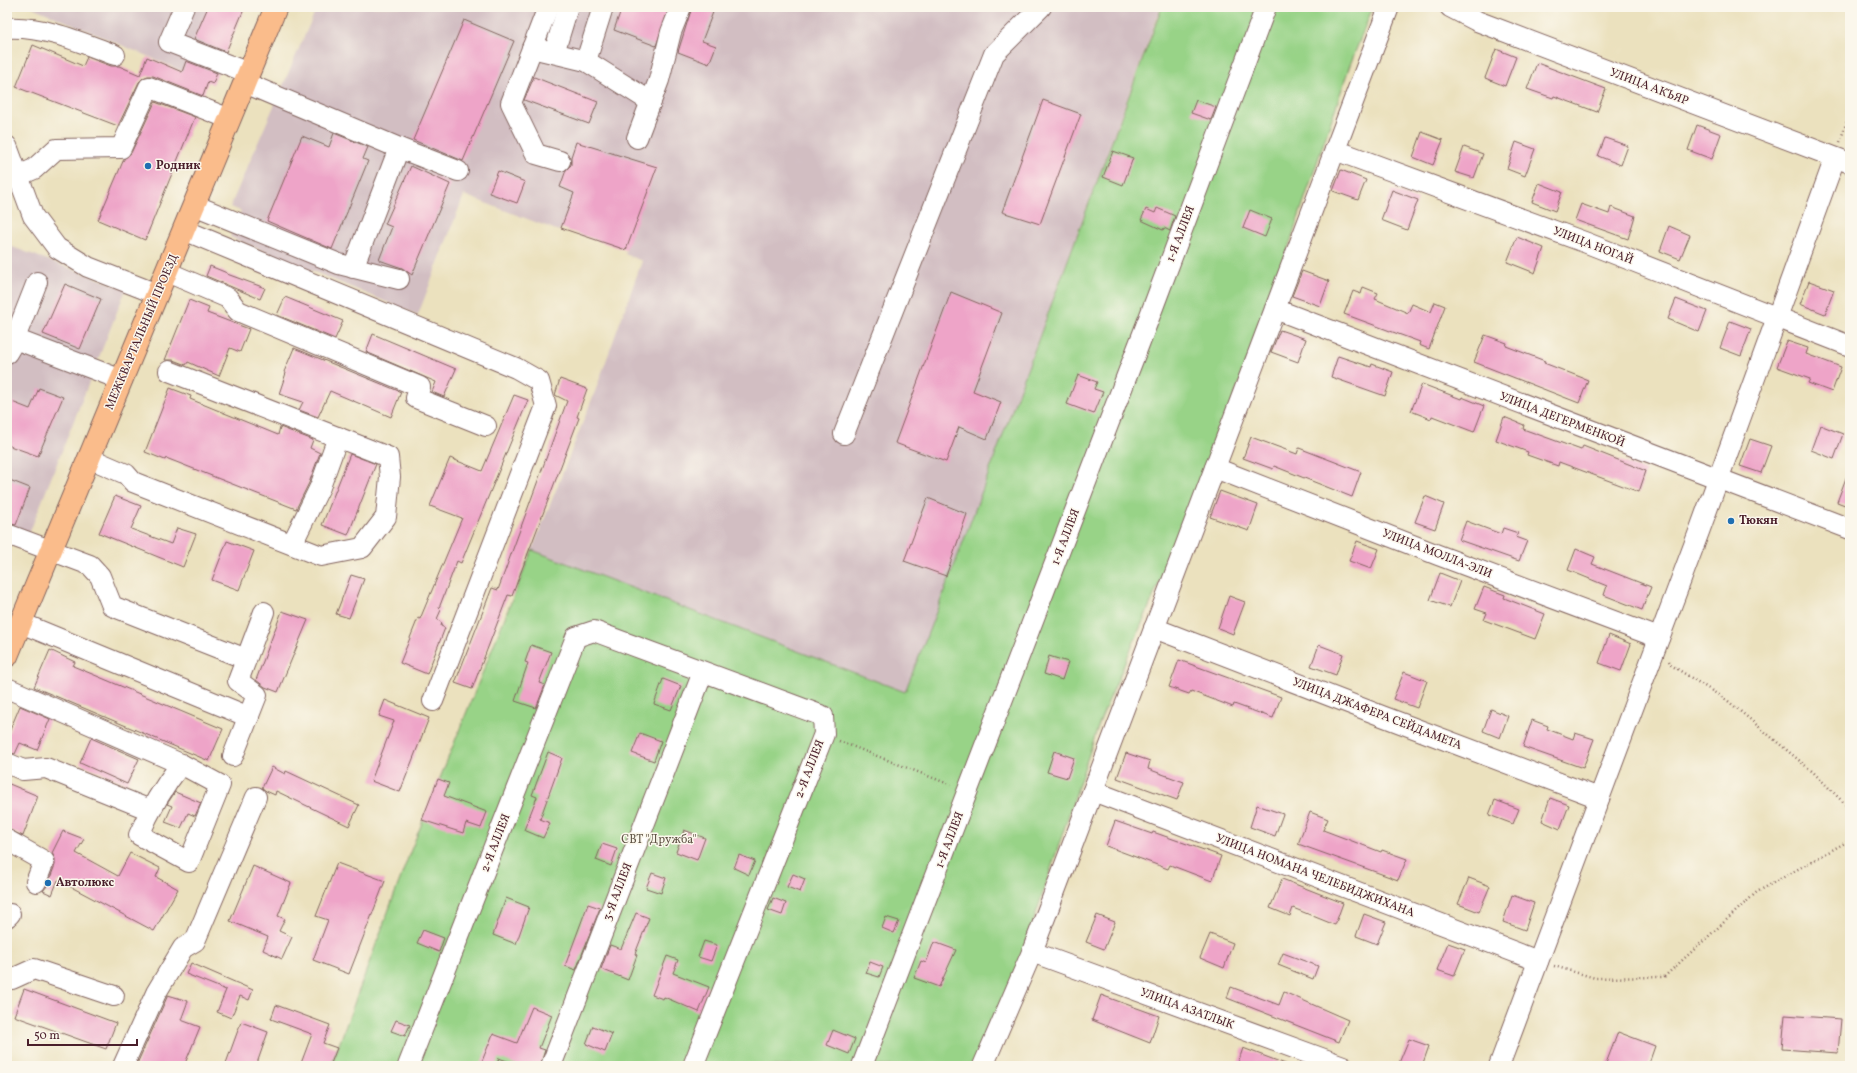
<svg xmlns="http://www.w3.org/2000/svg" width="1857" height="1073" viewBox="0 0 1857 1073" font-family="Vollkorn,serif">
	<rect width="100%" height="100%" fill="#fbf7ec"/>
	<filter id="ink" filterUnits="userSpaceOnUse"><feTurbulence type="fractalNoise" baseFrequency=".025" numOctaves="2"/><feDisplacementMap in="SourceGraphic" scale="8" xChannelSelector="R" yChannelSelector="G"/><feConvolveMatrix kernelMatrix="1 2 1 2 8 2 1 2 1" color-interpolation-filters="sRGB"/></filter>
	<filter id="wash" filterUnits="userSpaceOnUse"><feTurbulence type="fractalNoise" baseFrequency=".012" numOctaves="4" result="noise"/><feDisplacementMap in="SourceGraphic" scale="16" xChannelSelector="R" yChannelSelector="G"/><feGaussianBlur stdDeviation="0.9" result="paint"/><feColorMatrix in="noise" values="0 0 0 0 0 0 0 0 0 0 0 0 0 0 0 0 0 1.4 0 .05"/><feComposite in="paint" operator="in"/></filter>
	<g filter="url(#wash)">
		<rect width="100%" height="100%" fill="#ebe1be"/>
		<g fill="#d2bec2">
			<polygon points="32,7 244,7 213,84"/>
			<polygon points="317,7 1161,7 956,561 905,692 532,550 596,389 642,261 625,254 626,250 561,228 559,231 464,195 418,315 230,237 241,211 230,207"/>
			<polygon points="7,245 126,289 27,539 7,531"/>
		</g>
		<polygon fill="#98d387" stroke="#717959" points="1162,7 1373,7 1350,65 1272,296 1197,495 1100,721 1022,956 977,1066 331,1066 409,855 532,550 905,692 956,561"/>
		<g id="blocks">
			<g fill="#eea4c8">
				<polygon points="208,7 245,7 226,52 194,39"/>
				<polygon points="622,7 669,7 656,46 614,30"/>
				<polygon points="692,7 715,7 702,41 716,46 709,64 678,52"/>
				<polygon points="464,20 514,41 463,161 413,140"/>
				<polygon points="33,45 83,66 87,57 111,66 119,66 140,75 147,57 182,72 186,61 217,73 213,84 208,82 203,96 153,76 148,76 143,78 139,82 118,126 16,87"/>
				<polygon points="1496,49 1516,57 1505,86 1485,78"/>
				<polygon points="1537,63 1606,89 1597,112 1554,96 1553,98 1527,89"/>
				<polygon points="534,77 598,102 589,124 524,100"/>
				<polygon points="1043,100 1081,114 1040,224 1002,212"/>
				<polygon points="1196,100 1216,107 1211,120 1191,113"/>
				<polygon points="155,102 195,117 145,240 98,220 124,159 131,153"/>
				<polygon points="1697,125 1721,134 1712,159 1688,150"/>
				<polygon points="1422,132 1443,140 1433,165 1413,157"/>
				<polygon points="334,133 368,147 363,159 368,161 332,249 267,221 302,136 329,147"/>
				<polygon points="1605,138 1628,146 1621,165 1598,156"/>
				<polygon points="576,142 657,167 626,250 561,228 574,193 560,187 566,170 571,165 571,157"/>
				<polygon points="1516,142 1535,149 1525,176 1507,169"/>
				<polygon points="1464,147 1483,154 1474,178 1455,172"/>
				<polygon points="1113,151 1133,158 1123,185 1103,177"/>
				<polygon points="411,166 450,184 412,275 402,268 379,260 392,227 385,224"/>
				<polygon points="1341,170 1366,180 1358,200 1333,191"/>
				<polygon points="498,171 525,182 517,203 489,193"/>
				<polygon points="1539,183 1562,192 1555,211 1532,202"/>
				<polygon points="1392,190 1418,200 1407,230 1381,220"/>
				<polygon points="1581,204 1609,214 1611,207 1635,216 1628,239 1575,220"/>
				<polygon points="1157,208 1175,216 1170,231 1164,228 1163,230 1141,220 1146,209 1155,213"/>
				<polygon points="1250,210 1272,219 1265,237 1243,228"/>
				<polygon points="1669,226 1690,235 1680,259 1660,251"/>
				<polygon points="1517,237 1544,248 1535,273 1507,262"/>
				<polygon points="210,266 227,273 227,274 265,288 260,299 206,276"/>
				<polygon points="1302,271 1329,281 1320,306 1292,296"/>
				<polygon points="1809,281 1834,290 1825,314 1800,304"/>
				<polygon points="65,284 101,299 80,349 43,334"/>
				<polygon points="1363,287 1378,293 1375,299 1408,313 1412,304 1431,312 1435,302 1445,306 1429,349 1419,345 1420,342 1344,314 1353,291 1361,294"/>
				<polygon points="951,292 1002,313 973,391 1001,402 987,439 959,427 946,462 895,443"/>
				<polygon points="285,297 343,321 335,339 277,315"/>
				<polygon points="1676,299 1707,311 1699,332 1668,319"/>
				<polygon points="189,300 209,308 207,313 249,329 240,352 230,348 219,376 188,362 186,365 173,360 165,360"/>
				<polygon points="1730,321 1751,329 1741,356 1720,348"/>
				<polygon points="1280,330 1306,339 1298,362 1271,352"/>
				<polygon points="373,334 456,369 444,397 432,392 436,382 366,352"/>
				<polygon points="1485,335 1507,343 1506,346 1545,361 1544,363 1588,380 1579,403 1474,362"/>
				<polygon points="1787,341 1808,348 1806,354 1841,367 1832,392 1808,383 1810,379 1777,367"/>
				<polygon points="294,348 401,392 391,417 330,391 318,417 299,410 303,402 279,394 286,373 284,372"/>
				<polygon points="1338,356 1371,367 1372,364 1393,372 1385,396 1331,377"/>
				<polygon points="1078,375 1097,382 1094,389 1103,392 1094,414 1067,404"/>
				<polygon points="560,379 587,389 577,417 579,418 512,596 508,595 472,689 455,683 492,588 498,590 567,401 555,395"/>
				<polygon points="1422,384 1461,399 1462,397 1484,406 1474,432 1432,416 1431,419 1411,411"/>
				<polygon points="39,388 63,397 38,456 7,445 7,400 30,409"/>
				<polygon points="170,388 191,396 190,399 278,435 280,427 313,440 310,448 320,453 309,483 296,509 166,458 165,460 145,452"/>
				<polygon points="514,395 528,400 461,563 457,561 439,608 441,610 437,619 442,623 441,626 445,628 427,674 400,663 418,618 420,619 462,518 430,506 450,458 482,471"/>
				<polygon points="1504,417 1524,425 1523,429 1581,450 1583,446 1646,471 1639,492 1559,462 1558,466 1527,455 1528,452 1496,440"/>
				<polygon points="1820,425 1843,434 1834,459 1811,450"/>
				<polygon points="1251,437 1297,454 1299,448 1361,472 1352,497 1274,466 1273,469 1243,458"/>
				<polygon points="1750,439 1771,446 1761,473 1740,466"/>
				<polygon points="350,454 376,464 348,535 322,525"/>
				<polygon points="1849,470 1850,470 1850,507 1837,502"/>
				<polygon points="7,479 30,488 16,525 7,523"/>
				<polygon points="1220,491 1258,505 1249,531 1210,517"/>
				<polygon points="115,496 141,506 131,529 171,544 177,528 196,534 183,567 99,533"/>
				<polygon points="1425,496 1444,504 1435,529 1415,522"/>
				<polygon points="928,498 967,514 946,576 904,561"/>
				<polygon points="1466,521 1501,534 1503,528 1518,533 1516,537 1527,541 1519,561 1459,540"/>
				<polygon points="227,541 254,551 239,590 212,580"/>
				<polygon points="1357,541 1379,549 1371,569 1349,561"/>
				<polygon points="1576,549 1595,557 1592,564 1651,587 1642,610 1604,595 1607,586 1568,570"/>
				<polygon points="1440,573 1460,581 1450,607 1430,600"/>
				<polygon points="351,575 364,579 349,618 336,614"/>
				<polygon points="1484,587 1505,595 1504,598 1545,614 1535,639 1484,620 1487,613 1475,609"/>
				<polygon points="1229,596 1245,602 1233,634 1218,628"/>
				<polygon points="282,611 308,620 278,692 265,687 256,680"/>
				<polygon points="1609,635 1631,644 1621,671 1599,663"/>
				<polygon points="531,645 551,652 539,683 545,685 536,708 515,701 528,663 525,662"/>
				<polygon points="1319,645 1343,654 1336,675 1311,666"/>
				<polygon points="50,650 75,662 73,666 223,729 209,761 34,687"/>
				<polygon points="1049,656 1068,662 1062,680 1044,674"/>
				<polygon points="1179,660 1281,697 1273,718 1234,704 1233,707 1191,691 1189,694 1169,687"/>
				<polygon points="1404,672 1427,681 1417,708 1393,699"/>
				<polygon points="663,679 681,686 671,710 654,704"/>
				<polygon points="385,700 429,718 400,792 371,781 394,721 379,716"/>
				<polygon points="20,706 50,719 37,750 20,743 15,754 7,752 7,737"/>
				<polygon points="1491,709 1508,716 1500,738 1483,731"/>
				<polygon points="1532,720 1548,726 1547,729 1573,739 1575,733 1594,739 1583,768 1523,747"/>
				<polygon points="640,733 661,741 654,761 632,753"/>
				<polygon points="91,738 139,759 127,784 80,763"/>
				<polygon points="1054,751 1074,758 1067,778 1047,772"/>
				<polygon points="548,752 562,758 540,819 550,823 543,838 524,830 537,797 532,795"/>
				<polygon points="1126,753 1150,761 1148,769 1184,782 1177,800 1117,778"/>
				<polygon points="272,767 285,774 286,771 359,805 349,826 276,791 275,795 266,791 262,788"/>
				<polygon points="438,779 449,783 444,796 487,812 481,828 466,823 463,833 422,820"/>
				<polygon points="7,783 38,796 23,836 7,829"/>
				<polygon points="175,792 201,803 195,816 188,813 181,828 165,822 172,806 167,804"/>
				<polygon points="1550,798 1569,805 1560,829 1542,821"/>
				<polygon points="1495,800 1519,809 1513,824 1489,815"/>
				<polygon points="1257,805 1283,814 1275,836 1250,827"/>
				<polygon points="1310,812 1328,819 1323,830 1381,852 1382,850 1407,859 1398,880 1298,844"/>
				<polygon points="1115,821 1152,834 1153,832 1221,856 1212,881 1170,865 1168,869 1106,846"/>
				<polygon points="684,830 705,838 697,860 676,852"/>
				<polygon points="63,831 84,839 76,853 118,876 130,853 160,868 156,877 178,889 154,931 58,880 52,895 43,891 47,886 55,865 55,859 52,853"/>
				<polygon points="602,844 617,849 611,866 596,860"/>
				<polygon points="739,855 755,861 749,875 734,868"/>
				<polygon points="337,863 385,881 349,974 313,960 328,920 316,916"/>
				<polygon points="253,866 291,883 278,916 285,919 279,931 292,937 282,959 263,950 268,937 230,921"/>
				<polygon points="652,873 666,878 661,893 646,888"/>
				<polygon points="793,874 805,879 800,892 787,887"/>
				<polygon points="1469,878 1490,886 1479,912 1458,904"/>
				<polygon points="1282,879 1343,903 1335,925 1293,908 1290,916 1270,908"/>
				<polygon points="1512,895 1534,903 1525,930 1503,922"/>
				<polygon points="506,898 529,907 516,944 493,935"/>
				<polygon points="773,898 786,903 782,915 768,910"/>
				<polygon points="588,904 600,908 576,970 565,966"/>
				<polygon points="636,913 649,918 635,954 637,955 628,980 601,969 610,945 621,949"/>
				<polygon points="1364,914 1386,922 1377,944 1356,936"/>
				<polygon points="1097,915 1115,922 1104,949 1086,942"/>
				<polygon points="886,917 899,921 894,933 882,928"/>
				<polygon points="423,930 444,938 439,952 417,943"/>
				<polygon points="1210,934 1233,943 1224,968 1200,958"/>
				<polygon points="704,941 717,945 711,961 698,957"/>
				<polygon points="934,942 956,950 939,987 914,978 921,961 926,963"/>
				<polygon points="1448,943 1465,949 1454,976 1437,970"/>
				<polygon points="1283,953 1318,966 1313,979 1278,965"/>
				<polygon points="667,956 678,960 673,973 709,987 699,1012 664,997 663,999 652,995"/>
				<polygon points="870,962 883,967 879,977 866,973"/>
				<polygon points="191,963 253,990 249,1000 240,996 231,1018 217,1012 226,990 186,974"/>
				<polygon points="1231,987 1279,1005 1284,992 1348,1020 1339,1042 1227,998"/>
				<polygon points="24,989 116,1023 106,1049 14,1016"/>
				<polygon points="168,995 188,1001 181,1020 200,1027 184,1066 136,1066"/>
				<polygon points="1101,995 1159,1016 1150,1043 1092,1020"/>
				<polygon points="276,1005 330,1025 323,1043 337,1048 330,1066 300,1066 312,1034 271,1019"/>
				<polygon points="532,1007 552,1015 539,1048 545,1050 540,1066 520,1066 499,1058 496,1066 480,1066 493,1034 517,1043"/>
				<polygon points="1785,1015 1841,1019 1838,1053 1782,1049"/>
				<polygon points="396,1020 410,1025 405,1036 391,1031"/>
				<polygon points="241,1022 268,1032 256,1066 225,1066"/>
				<polygon points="593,1026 612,1034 605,1052 586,1044"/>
				<polygon points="833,1030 855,1039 849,1054 827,1045"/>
				<polygon points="1618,1032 1655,1046 1648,1066 1605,1066"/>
				<polygon points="1409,1039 1429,1046 1422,1066 1407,1066 1399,1063"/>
				<polygon points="1243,1048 1288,1065 1288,1066 1237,1066"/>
			</g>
		</g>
	</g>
	<g filter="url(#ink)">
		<use href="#blocks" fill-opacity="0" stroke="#82635e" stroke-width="1"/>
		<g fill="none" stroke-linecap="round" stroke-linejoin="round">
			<g stroke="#82635e" stroke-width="22">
				<g id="minor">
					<polyline points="184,7 169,42 249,73"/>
					<polyline points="548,7 511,103 536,154 560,161"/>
					<polyline points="1450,7 1477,21 1850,163"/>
					<path d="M7,28C45,26 80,42 115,55"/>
					<polyline points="532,48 586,61 651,102"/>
					<polyline points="554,53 568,7"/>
					<polyline points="586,61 603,7"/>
					<polyline points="245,83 399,148 458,171"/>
					<polyline points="637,138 659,80 671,32 681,7"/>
					<polyline points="7,146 33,216 57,248 88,267 157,294"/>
					<polyline points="1335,150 1587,243 1850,346"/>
					<polyline points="18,176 34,169 56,149 121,148 149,87 230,119"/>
					<polyline points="194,205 339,264 399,279"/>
					<polyline points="184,230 516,368 539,381 546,406 433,701"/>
					<polyline points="353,268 399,148"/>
					<polyline points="167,272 228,298 238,311 420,387 416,398 486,426"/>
					<polyline points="1275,309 1850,529"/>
					<polyline points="15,339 122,380"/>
					<polyline points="7,353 13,343 37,282"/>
					<polyline points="844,434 994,54 1041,7"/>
					<polyline points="89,458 126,474 133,482 321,556 362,548 386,517 390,477 388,457 169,371"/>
					<polyline points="1215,468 1438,555 1659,638"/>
					<polyline points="7,534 90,565 100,576 112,606 246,659"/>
					<polyline points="292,544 320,487 338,437"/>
					<polyline points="21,623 249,717"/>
					<polyline points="1154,628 1382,716 1599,798"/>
					<polyline points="7,688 181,764"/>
					<polyline points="233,756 257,695 238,681 264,612"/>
					<polyline points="7,763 23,770 46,768 150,810"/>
					<path d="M181,764L220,785L189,862L139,835C150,809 164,786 181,764Z"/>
					<polyline points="1093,791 1538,961"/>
					<polyline points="7,840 44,861 36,882"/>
					<polyline points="7,917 10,914"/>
					<polyline points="1032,952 1343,1066"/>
					<polyline points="7,979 12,979 34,969 114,996"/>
					<polyline points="123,1066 156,993 183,948 195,941 256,797"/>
					<polyline points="408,1066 576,637 594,631 823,716 824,734 693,1066"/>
					<polyline points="551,1066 703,672"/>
					<polyline points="862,1066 1149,318 1266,7"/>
					<polyline points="983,1066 1032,952 1389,7"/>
					<polyline points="1499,1066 1700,529 1835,158"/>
				</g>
			</g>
			<g stroke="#82635e" stroke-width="24">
				<polyline id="major" points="7,656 276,7"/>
			</g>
			<g stroke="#82635e" stroke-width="2.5" stroke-dasharray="1 3" stroke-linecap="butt">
				<polyline points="1840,142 1850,111"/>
				<polyline points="1669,661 1671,665 1728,701 1813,772 1850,809"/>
				<polyline points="839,741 951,785"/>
				<polyline points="1554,966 1595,978 1664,977 1757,892 1850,840"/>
			</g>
			<use href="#minor" stroke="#fff" stroke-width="20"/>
			<use href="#major" stroke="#fabc8b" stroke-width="22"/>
		</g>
	</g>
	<g fill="#1f6fb2" stroke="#fbf7ec" stroke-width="1.5">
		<circle cx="148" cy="166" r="4"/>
		<circle cx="1731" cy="521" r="4"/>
		<circle cx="48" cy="883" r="4"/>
	</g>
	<g text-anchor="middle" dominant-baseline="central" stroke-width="3" stroke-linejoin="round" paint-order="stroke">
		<g font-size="12" fill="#4a1f2b" stroke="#fbf7ec">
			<text transform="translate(1649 87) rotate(21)">УЛИЦА АКЪЯР</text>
			<text transform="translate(1181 234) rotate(-69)">1-Я АЛЛЕЯ</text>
			<text transform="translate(1593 246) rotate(21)">УЛИЦА НОГАЙ</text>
			<text transform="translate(142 332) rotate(-67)">МЕЖКВАРТАЛЬНЫЙ ПРОЕЗД</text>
			<text transform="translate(1562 420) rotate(21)">УЛИЦА ДЕГЕРМЕНКОЙ</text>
			<text transform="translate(1066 537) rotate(-69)">1-Я АЛЛЕЯ</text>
			<text transform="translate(1437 554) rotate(21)">УЛИЦА МОЛЛА-ЭЛИ</text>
			<text transform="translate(1377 714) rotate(21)">УЛИЦА ДЖАФЕРА СЕЙДАМЕТА</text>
			<text transform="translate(810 769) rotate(-69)">2-Я АЛЛЕЯ</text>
			<text transform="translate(950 840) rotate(-69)">1-Я АЛЛЕЯ</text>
			<text transform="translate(496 843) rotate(-69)">2-Я АЛЛЕЯ</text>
			<text transform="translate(1315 876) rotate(21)">УЛИЦА НОМАНА ЧЕЛЕБИДЖИХАНА</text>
			<text transform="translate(618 892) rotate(-69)">3-Я АЛЛЕЯ</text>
			<text transform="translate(1187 1009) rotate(20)">УЛИЦА АЗАТЛЫК</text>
		</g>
		<g font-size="12" font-weight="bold" fill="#4a1f2b" stroke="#fbf7ec" text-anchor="start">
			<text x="156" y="166">Родник</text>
			<text x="1739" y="521">Тюкян</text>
			<text x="56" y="883">Автолюкс</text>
		</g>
		<g font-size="12" fill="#615547" stroke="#fbf7ec">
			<text x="659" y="840">СВТ "Дружба"</text>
		</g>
	</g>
	<rect width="1857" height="1073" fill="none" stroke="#fbf7ec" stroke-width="24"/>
	<path d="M28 1039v6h109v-6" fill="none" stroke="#4a1f2b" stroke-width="2"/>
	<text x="34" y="1039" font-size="12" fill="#4a1f2b" stroke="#fbf7ec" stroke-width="3" paint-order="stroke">50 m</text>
</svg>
